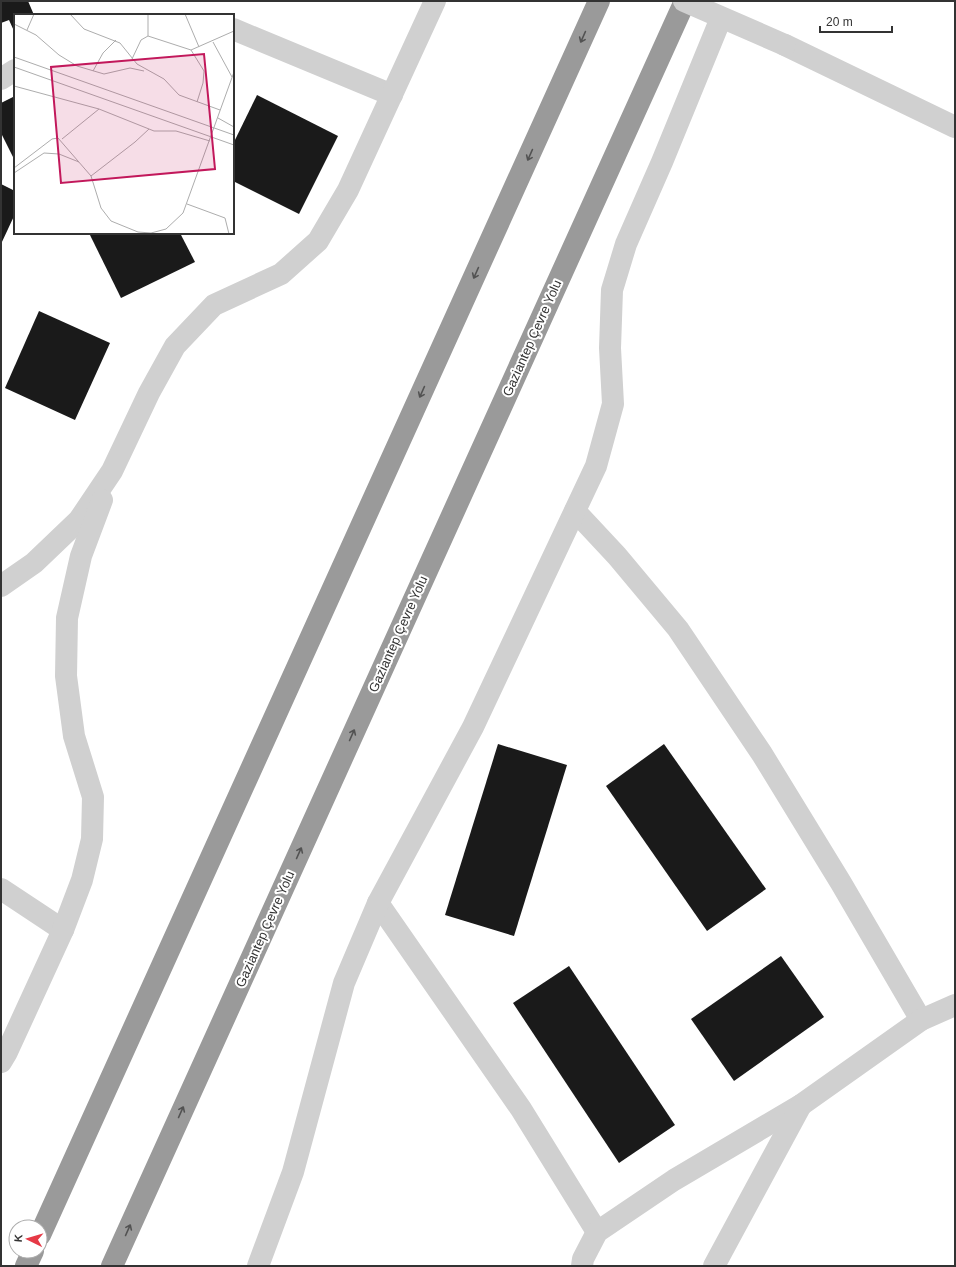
<svg xmlns="http://www.w3.org/2000/svg" width="956" height="1267" viewBox="0 0 956 1267" font-family="Arial,sans-serif">
	<rect width="100%" height="100%" fill="#fff"/>
	<g fill="#1a1a1a">
		<polygon points="1,1 28,1 34,15 15,15 15,30 14,31 9,20 1,23"/>
		<polygon points="257,95 338,136 299,214 233,181 233,144"/>
		<polygon points="15,96 15,161 1,133 1,103"/>
		<polygon points="1,184 15,191 15,214 1,244"/>
		<polygon points="89,233 180,233 195,262 121,298"/>
		<polygon points="39,311 110,343 75,420 5,388"/>
		<polygon points="498,744 567,765 514,936 445,915"/>
		<polygon points="664,744 766,889 707,931 606,786"/>
		<polygon points="781,956 824,1017 734,1081 691,1019"/>
		<polygon points="569,966 675,1125 619,1163 513,1003"/>
	</g>
	<g fill="none" stroke-linecap="round" stroke-linejoin="round">
		<g stroke="#d0d0d0" stroke-width="22">
			<polyline points="233,29 392,95"/>
			<polyline points="785,45 955,127"/>
			<polyline points="1,79 15,70"/>
			<polyline points="575,511 617,556 678,629 762,754 841,883 921,1020"/>
			<polyline points="1,586 34,563 79,520 112,471 149,393 175,346 214,305 281,274 318,241 348,190 435,1"/>
			<polyline points="1,889 63,930"/>
			<polyline points="378,903 521,1109 597,1232"/>
			<polyline points="1,1062 7,1052 63,930 82,880 92,839 93,797 74,736 66,676 67,618 81,556 102,500"/>
			<polyline points="258,1266 293,1172 344,983 378,903 473,727 596,466 613,404 610,348 612,290 626,244 662,162 721,18"/>
			<polyline points="582,1266 583,1259 597,1232 674,1180 801,1105 921,1020 955,1005"/>
			<polyline points="714,1266 801,1105"/>
		</g>
		<g stroke="#9a9a9a" stroke-width="22">
			<polyline points="40,1235 599,1"/>
			<polyline points="26,1266 33,1251"/>
			<polyline points="112,1266 685,1"/>
		</g>
		<polyline stroke="#d0d0d0" stroke-width="22" points="684,1 785,45"/>
	</g>
	<defs><path id="oneway-shaft" d="M-6 0H5M1.5-3L5.5 0L1.5 3" fill="none" stroke-width="1.6" stroke-linecap="round" stroke-linejoin="round"/></defs>
	<g stroke="#525252">
		<use href="#oneway-shaft" transform="translate(583 37) rotate(114)"/>
		<use href="#oneway-shaft" transform="translate(530 155) rotate(114)"/>
		<use href="#oneway-shaft" transform="translate(476 273) rotate(114)"/>
		<use href="#oneway-shaft" transform="translate(422 392) rotate(114)"/>
		<use href="#oneway-shaft" transform="translate(352 735) rotate(-66)"/>
		<use href="#oneway-shaft" transform="translate(299 853) rotate(-66)"/>
		<use href="#oneway-shaft" transform="translate(181 1112) rotate(-66)"/>
		<use href="#oneway-shaft" transform="translate(128 1230) rotate(-66)"/>
	</g>
	<g text-anchor="middle" dominant-baseline="central" stroke-width="4" stroke-linejoin="round" paint-order="stroke">
		<g font-size="13" fill="#333" stroke="#fff">
			<text transform="translate(532 338) rotate(-66)">Gaziantep Çevre Yolu</text>
			<text transform="translate(398 634) rotate(-66)">Gaziantep Çevre Yolu</text>
			<text transform="translate(265 929) rotate(-66)">Gaziantep Çevre Yolu</text>
		</g>
	</g>
	<g transform="translate(14 14)">
		<rect width="220" height="220" fill="#fff"/>
		<path fill="none" stroke="#adadad" stroke-width="1" d="M56,0L70,15L106,29L123,50L150,65L165,81L206,96M134,0V22M171,0L185,33M0,10L22,21L45,41L63,52L90,60L116,54L130,57M13,16L20,0M199,28L218,63M177,36L220,17M0,43L220,121M118,45L127,26L134,22L177,36L190,57L189,69L183,88M0,53L220,131M79,57L89,39L102,26M0,72L85,95L140,117H162L196,127M204,104L220,113M48,125L85,95M0,154L38,125L44,124L77,162L87,194L97,207L124,218L137,219L152,215L169,199L220,58M0,159L30,139L45,140L65,148M77,162L121,128L135,115M173,190L211,204L215,220"/>
		<path fill="#c2185b" fill-opacity="0.15" stroke="#c2185b" stroke-width="2" d="M190,40L201,155L47,169L37,53Z"/>
		<rect width="220" height="220" fill="none" stroke="#333" stroke-width="2"/>
	</g>
	<rect width="956" height="1267" fill="none" stroke="#333333" stroke-width="4"/>
	<g transform="translate(28 1239) rotate(275)"><circle r="19" fill="#ffffff" stroke="#adadad"/>
	<path d="M0-3L7 15L0 10L-7 15Z" fill="#e63946"/>
	<text y="-6" font-size="11" font-weight="bold" text-anchor="middle" fill="#333333">K</text>
	</g>
	<path d="M820 26v6h72v-6" fill="none" stroke="#333333" stroke-width="2"/>
	<text x="826" y="26" font-size="12" fill="#333333" stroke="#ffffff" stroke-width="3" paint-order="stroke">20 m</text>
</svg>
